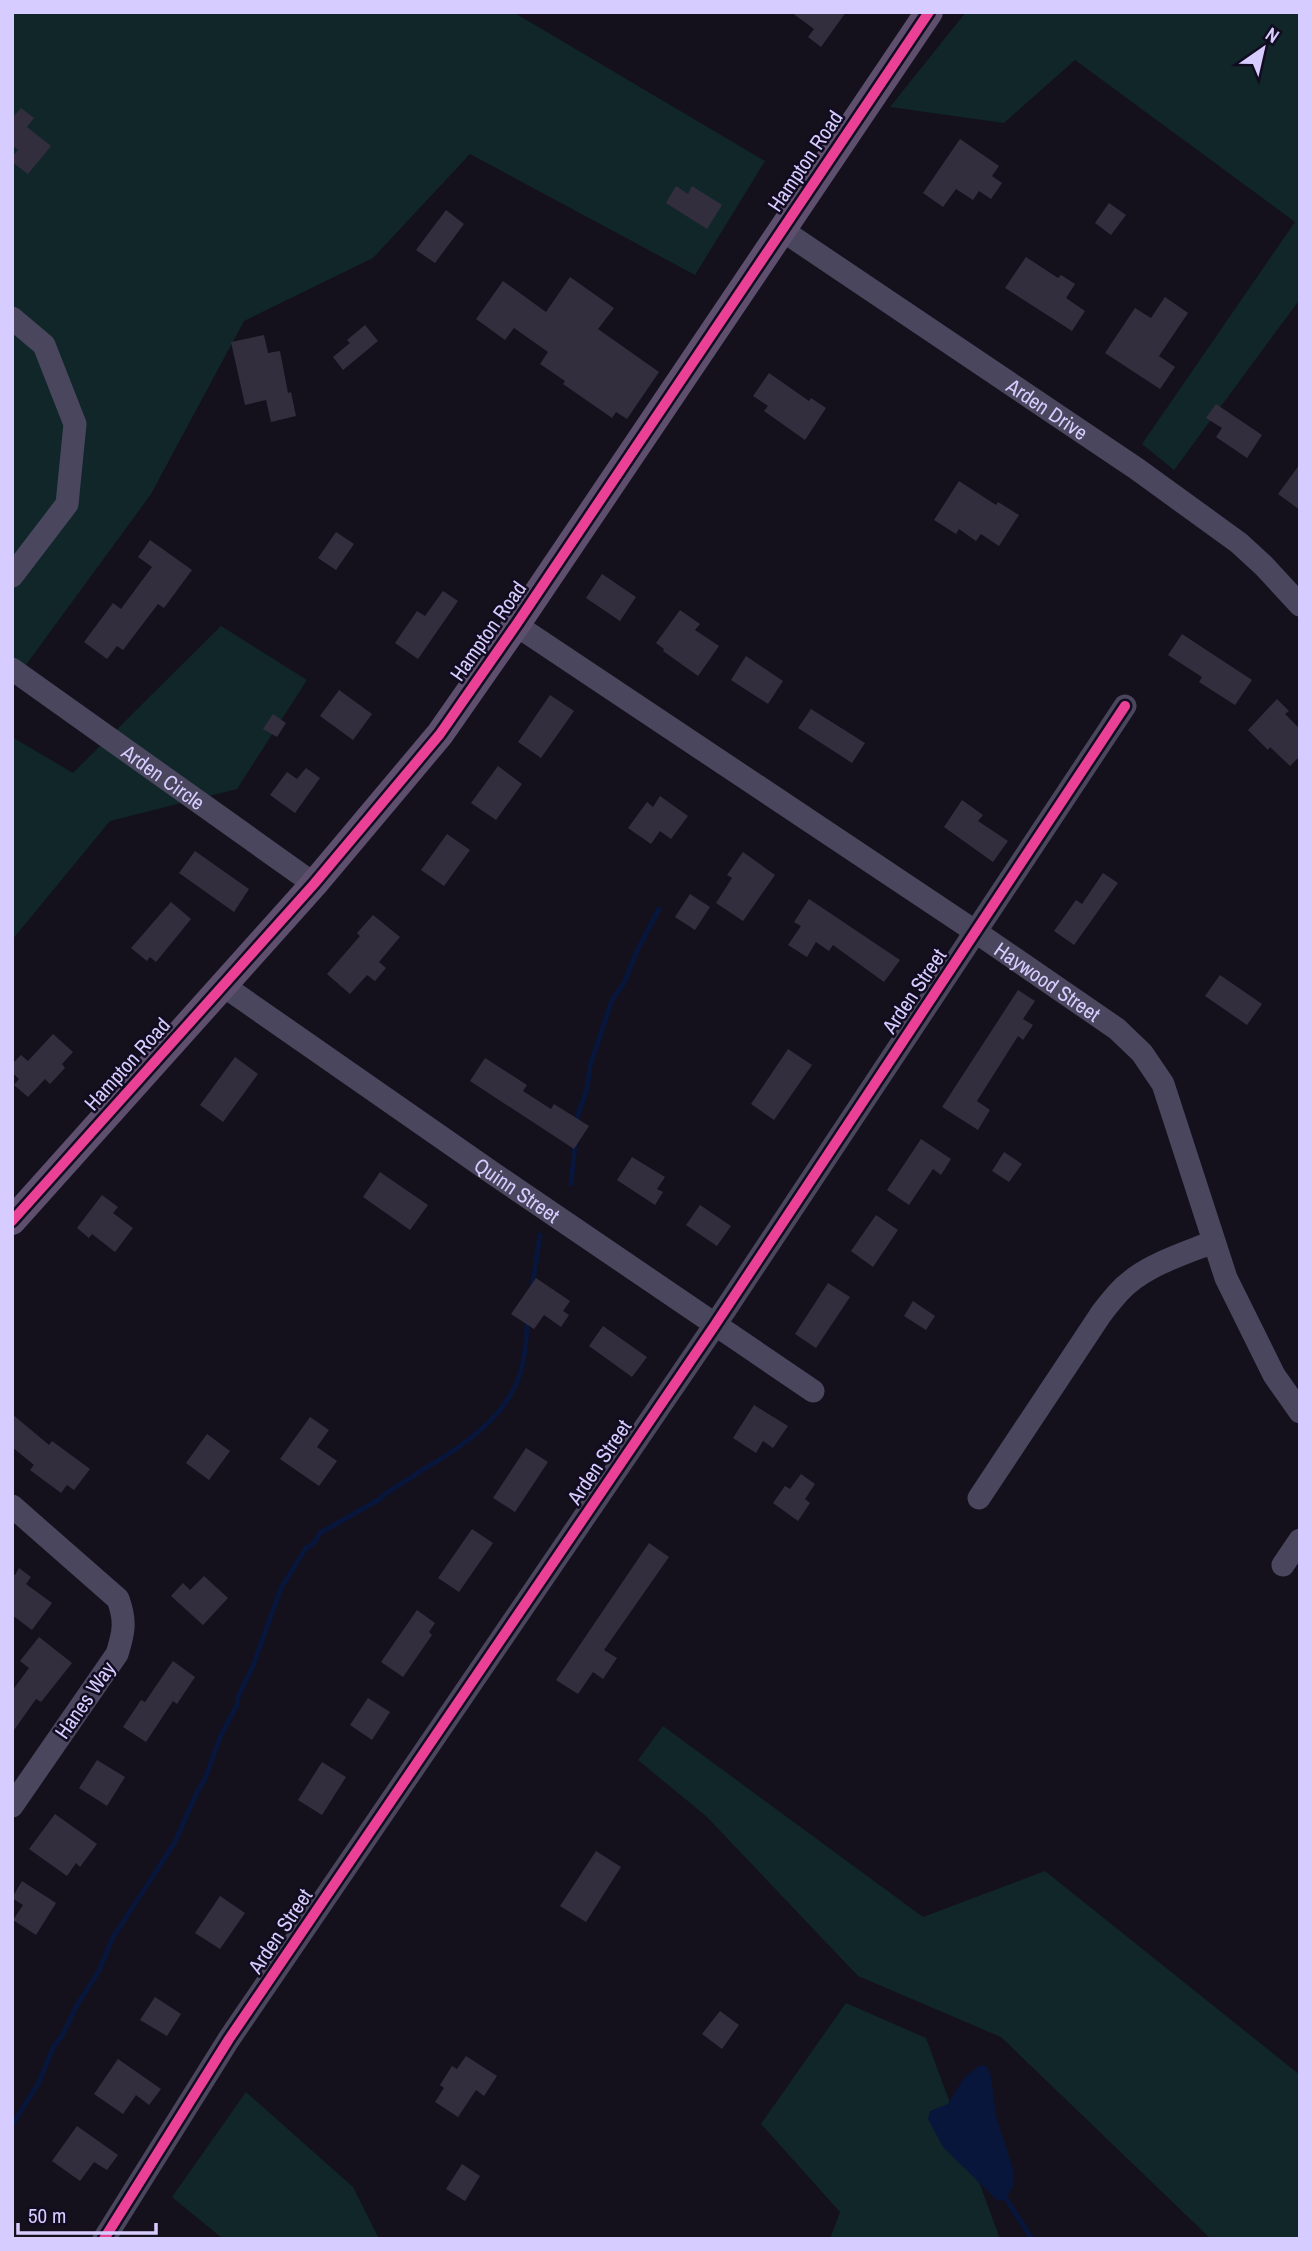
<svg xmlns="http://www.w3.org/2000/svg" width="1312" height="2251" viewBox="0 0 1312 2251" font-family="'Archivo Narrow',sans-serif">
	<rect width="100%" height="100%" fill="#14111c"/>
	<g fill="#102629">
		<polygon points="12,12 513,12 765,161 695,275 470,154 373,258 244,321 151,494 12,684"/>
		<polygon points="966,12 1300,12 1300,299 1174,470 1142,444 1295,222 1075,60 1004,123 890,107"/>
		<polygon points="221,626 307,680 237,789 110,821 12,940 12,737 73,773"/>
		<polygon points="663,1726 923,1917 1045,1871 1300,2075 1300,2239 1211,2239 1001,2037 858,1976 707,1817 638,1760"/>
		<polygon points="846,2003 926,2038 1000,2239 830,2239 840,2212 761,2124"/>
		<polygon points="246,2092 353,2187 379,2239 223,2239 172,2197"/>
	</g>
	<polygon fill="#08163c" points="980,2065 987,2066 991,2076 996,2116 1013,2169 1014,2184 1006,2199 998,2201 943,2147 928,2119 930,2111 948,2104 964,2078"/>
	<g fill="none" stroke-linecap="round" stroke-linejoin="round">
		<g stroke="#08163c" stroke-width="5">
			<polyline points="577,1123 578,1114 587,1089 590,1066 612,1000 624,983 637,951 659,909"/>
			<polyline points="571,1184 575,1144"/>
			<polyline points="532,1288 540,1235"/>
			<path d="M12,2125L38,2084L54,2046L62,2036L77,2005L99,1971L112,1939L175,1842L197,1792L204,1781L221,1735L237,1705L238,1697L253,1666L281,1588L306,1548L313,1544L320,1533L380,1499C385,1492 405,1482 415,1475C424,1468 433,1464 442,1458C477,1436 512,1408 522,1367C526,1351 526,1334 528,1318"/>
			<polyline points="1003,2194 1032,2239"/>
		</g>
	</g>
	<g fill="#322e3e">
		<polygon points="791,12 846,12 821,47 808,37 814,29"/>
		<polygon points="21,108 34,118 27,127 51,146 28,174 12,162 12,157 18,150 12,145 12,114 14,116"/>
		<polygon points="960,139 999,166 992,176 1002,183 991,199 979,191 973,200 956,189 943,207 923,193"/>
		<polygon points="676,186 688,194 692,186 722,205 707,229 666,203"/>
		<polygon points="1109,203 1126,215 1111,235 1095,223"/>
		<polygon points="446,210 464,224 435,263 416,250"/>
		<polygon points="1026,257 1058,278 1061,275 1075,284 1066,298 1085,311 1072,331 1005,288"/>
		<polygon points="570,277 614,308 598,329 659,372 627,419 616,412 612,418 563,384 565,381 540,364 548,352 514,328 505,340 476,319 503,281 546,312"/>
		<polygon points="1165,297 1188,313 1159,356 1175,367 1160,389 1105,353 1135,308 1151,318"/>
		<polygon points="365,325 378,341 343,370 333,357 350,343 347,340"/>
		<polygon points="264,335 268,353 280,351 288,393 291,392 296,416 271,422 266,400 245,405 231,342"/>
		<polygon points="769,373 809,401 811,398 826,408 805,440 764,411 768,406 753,396"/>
		<polygon points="1216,404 1262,435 1247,458 1216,437 1222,428 1206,418"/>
		<polygon points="1300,464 1300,510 1278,494"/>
		<polygon points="959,481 996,505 998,502 1019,515 999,546 981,534 976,541 959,529 956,534 934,520"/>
		<polygon points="336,532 354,544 336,570 318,558"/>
		<polygon points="150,540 192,570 164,608 158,604 123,650 117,646 107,659 84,642 113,603 121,609 152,567 138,557"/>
		<polygon points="602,574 636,597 620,621 586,598"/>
		<polygon points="443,591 458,601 418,659 395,643 417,611 425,616"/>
		<polygon points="680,610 700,624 695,630 719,646 698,676 663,651 664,649 656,643"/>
		<polygon points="1182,634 1252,680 1235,705 1199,682 1202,677 1168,655"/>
		<polygon points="746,656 783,681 768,704 731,680"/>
		<polygon points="339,690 372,714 353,740 320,716"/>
		<polygon points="550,695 574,711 541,758 518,742"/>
		<polygon points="1277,699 1289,711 1285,714 1300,729 1300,756 1290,766 1270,747 1268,750 1248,730"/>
		<polygon points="811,709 865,743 852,763 798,728"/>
		<polygon points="273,714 286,723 277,737 263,729"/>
		<polygon points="498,766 522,784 496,820 471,803"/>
		<polygon points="306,768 320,778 295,813 270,795 287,772 297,779"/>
		<polygon points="660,796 688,816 671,839 660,831 651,844 628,828 647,802 653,807"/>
		<polygon points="962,800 983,815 978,821 1008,841 993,862 944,827"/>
		<polygon points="447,834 470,850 444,886 421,870"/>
		<polygon points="195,851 249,889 234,912 179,873"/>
		<polygon points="743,852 775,875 743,921 716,903 732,878 727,875"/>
		<polygon points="1103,873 1118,883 1074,945 1054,931 1076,900 1082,904"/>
		<polygon points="690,894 710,907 695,930 675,917"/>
		<polygon points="809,899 900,960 884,982 833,945 829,951 816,942 807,957 788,945 801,926 794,922"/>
		<polygon points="171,902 191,919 156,962 150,957 147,961 131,948"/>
		<polygon points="373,915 400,937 379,962 386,968 375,981 367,975 350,994 327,974 360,936 357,933"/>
		<polygon points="1220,975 1262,1004 1247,1025 1205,996"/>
		<polygon points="1018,990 1035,1001 1023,1019 1033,1025 1023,1040 1018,1036 977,1101 990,1110 978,1130 942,1107"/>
		<polygon points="53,1034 73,1052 62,1064 65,1068 50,1084 45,1079 28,1097 14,1085 19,1079 12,1072 12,1064 21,1055 28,1061"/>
		<polygon points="788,1049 812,1065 774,1120 751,1104"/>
		<polygon points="235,1057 258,1074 223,1122 200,1105"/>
		<polygon points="485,1058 527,1085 523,1091 551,1109 554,1104 589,1126 574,1149 470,1081"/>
		<polygon points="921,1139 951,1159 941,1175 933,1169 909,1205 887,1190"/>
		<polygon points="1004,1152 1022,1164 1009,1182 992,1171"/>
		<polygon points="632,1157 665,1177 657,1189 663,1192 655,1205 617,1180"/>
		<polygon points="380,1172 428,1205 410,1230 363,1197"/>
		<polygon points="102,1195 118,1207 113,1213 133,1228 115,1252 92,1234 89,1238 77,1228"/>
		<polygon points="700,1205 731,1226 717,1246 686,1225"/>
		<polygon points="876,1215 898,1230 873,1267 851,1251"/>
		<polygon points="536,1278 570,1301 563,1311 569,1315 561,1327 544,1315 534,1329 511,1314"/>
		<polygon points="828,1283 850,1297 816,1348 795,1334"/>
		<polygon points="913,1301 935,1316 926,1330 904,1316"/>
		<polygon points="603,1326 647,1357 632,1377 589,1346"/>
		<polygon points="754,1405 788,1426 773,1448 763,1441 756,1453 733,1438"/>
		<polygon points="12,1414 49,1445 52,1441 90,1469 74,1490 67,1485 61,1493 30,1470 34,1465 12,1447"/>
		<polygon points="310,1417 329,1430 317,1447 337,1461 319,1486 280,1459"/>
		<polygon points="207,1434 230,1451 209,1480 186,1463"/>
		<polygon points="526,1448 548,1462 515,1512 493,1498"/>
		<polygon points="801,1474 815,1484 805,1499 810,1503 798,1521 773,1503 785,1486 790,1489"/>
		<polygon points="472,1529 493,1543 459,1592 438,1578"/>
		<polygon points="649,1543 669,1557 604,1650 617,1658 603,1679 593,1672 578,1694 556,1680"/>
		<polygon points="19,1568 31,1577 26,1584 52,1603 32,1630 12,1615 12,1573 15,1575"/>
		<polygon points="204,1576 228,1598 203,1625 171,1596 183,1583 190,1590"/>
		<polygon points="417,1610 435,1623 429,1632 432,1635 403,1677 381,1662"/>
		<polygon points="39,1637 72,1663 41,1702 36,1699 12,1733 12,1691 29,1668 20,1661"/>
		<polygon points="173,1661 195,1677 177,1704 173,1701 146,1742 123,1727 141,1700 145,1702"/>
		<polygon points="368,1698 390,1712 372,1740 350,1725"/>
		<polygon points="97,1760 125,1777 107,1806 79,1788"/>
		<polygon points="322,1762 346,1777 322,1815 298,1800"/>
		<polygon points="55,1814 97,1844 80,1867 76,1863 67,1876 29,1849"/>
		<polygon points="596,1851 621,1867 586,1922 560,1906"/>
		<polygon points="22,1881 56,1903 36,1935 13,1920 23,1905 12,1898"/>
		<polygon points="220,1896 245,1913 220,1949 195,1933"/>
		<polygon points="155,1997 181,2014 167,2036 140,2020"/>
		<polygon points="720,2011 739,2025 722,2049 702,2034"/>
		<polygon points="466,2056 497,2076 484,2096 476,2090 458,2117 435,2102 444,2088 440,2085 452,2066 457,2069"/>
		<polygon points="118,2059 161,2089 149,2105 136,2095 123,2114 94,2094"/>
		<polygon points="77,2126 118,2155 107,2170 94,2162 80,2181 52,2161"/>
		<polygon points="462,2164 480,2176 465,2201 446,2189"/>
	</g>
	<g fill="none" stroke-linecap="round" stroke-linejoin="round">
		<g stroke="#49465d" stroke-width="23">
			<path id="s1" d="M782,230L1137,469L1239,543L1264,566L1300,605"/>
			<polyline points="12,318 44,345 75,424 67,504 12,576"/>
			<path id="s2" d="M516,625L976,932L1117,1029L1142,1053L1163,1084L1226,1278L1274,1375L1300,1412"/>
			<path id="s3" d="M12,669L314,884"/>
			<path id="s4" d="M224,986L494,1174L813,1391"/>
			<path d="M979,1498L1101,1314C1106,1307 1112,1300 1118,1293C1142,1266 1181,1255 1213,1242"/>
			<path d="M12,1506L118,1599C126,1621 124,1632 117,1654L12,1806"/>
			<polyline points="1283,1565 1300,1540"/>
			<polyline points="104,2239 229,2039 715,1325 1125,706"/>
		</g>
		<polyline stroke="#5e4f6f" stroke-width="28" points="12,1221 314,884 440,734 516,625 929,12"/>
		<g stroke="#120c21" stroke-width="15">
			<g id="cycleway">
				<polyline points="12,1221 314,884 440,734 516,625 929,12"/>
				<polyline points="104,2239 229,2039 715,1325 1125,706"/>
			</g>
		</g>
		<use href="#cycleway" stroke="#ea4096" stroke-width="10"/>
	</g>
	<g text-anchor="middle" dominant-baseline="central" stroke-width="5" stroke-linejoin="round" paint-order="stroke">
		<g font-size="21" fill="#d7ccff" stroke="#120c21">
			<text transform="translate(805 161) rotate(-56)">Hampton Road</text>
			<text stroke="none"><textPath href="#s1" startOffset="320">Arden Drive</textPath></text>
			<text transform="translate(488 631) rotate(-55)">Hampton Road</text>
			<text stroke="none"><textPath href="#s3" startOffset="186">Arden Circle</textPath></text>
			<text stroke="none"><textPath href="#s2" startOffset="640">Haywood Street</textPath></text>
			<text transform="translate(914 991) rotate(-56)">Arden Street</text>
			<text transform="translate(127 1064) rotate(-48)">Hampton Road</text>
			<text stroke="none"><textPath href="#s4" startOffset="357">Quinn Street</textPath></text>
			<text transform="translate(599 1462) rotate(-56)">Arden Street</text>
			<text transform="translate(85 1700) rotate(-55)">Hanes Way</text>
			<text transform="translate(280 1931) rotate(-56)">Arden Street</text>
		</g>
	</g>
	<rect width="1312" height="2251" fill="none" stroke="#d7ccff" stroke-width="28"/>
	<g transform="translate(1263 49) rotate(34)" stroke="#120c21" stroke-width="5" paint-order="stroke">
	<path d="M0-5L12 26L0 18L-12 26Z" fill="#d7ccff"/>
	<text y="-10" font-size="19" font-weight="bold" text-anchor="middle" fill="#d7ccff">N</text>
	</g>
	<path d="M18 2223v10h138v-10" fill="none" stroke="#d7ccff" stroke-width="3.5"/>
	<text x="28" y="2223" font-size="21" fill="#d7ccff" stroke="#120c21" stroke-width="5" paint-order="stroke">50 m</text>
</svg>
